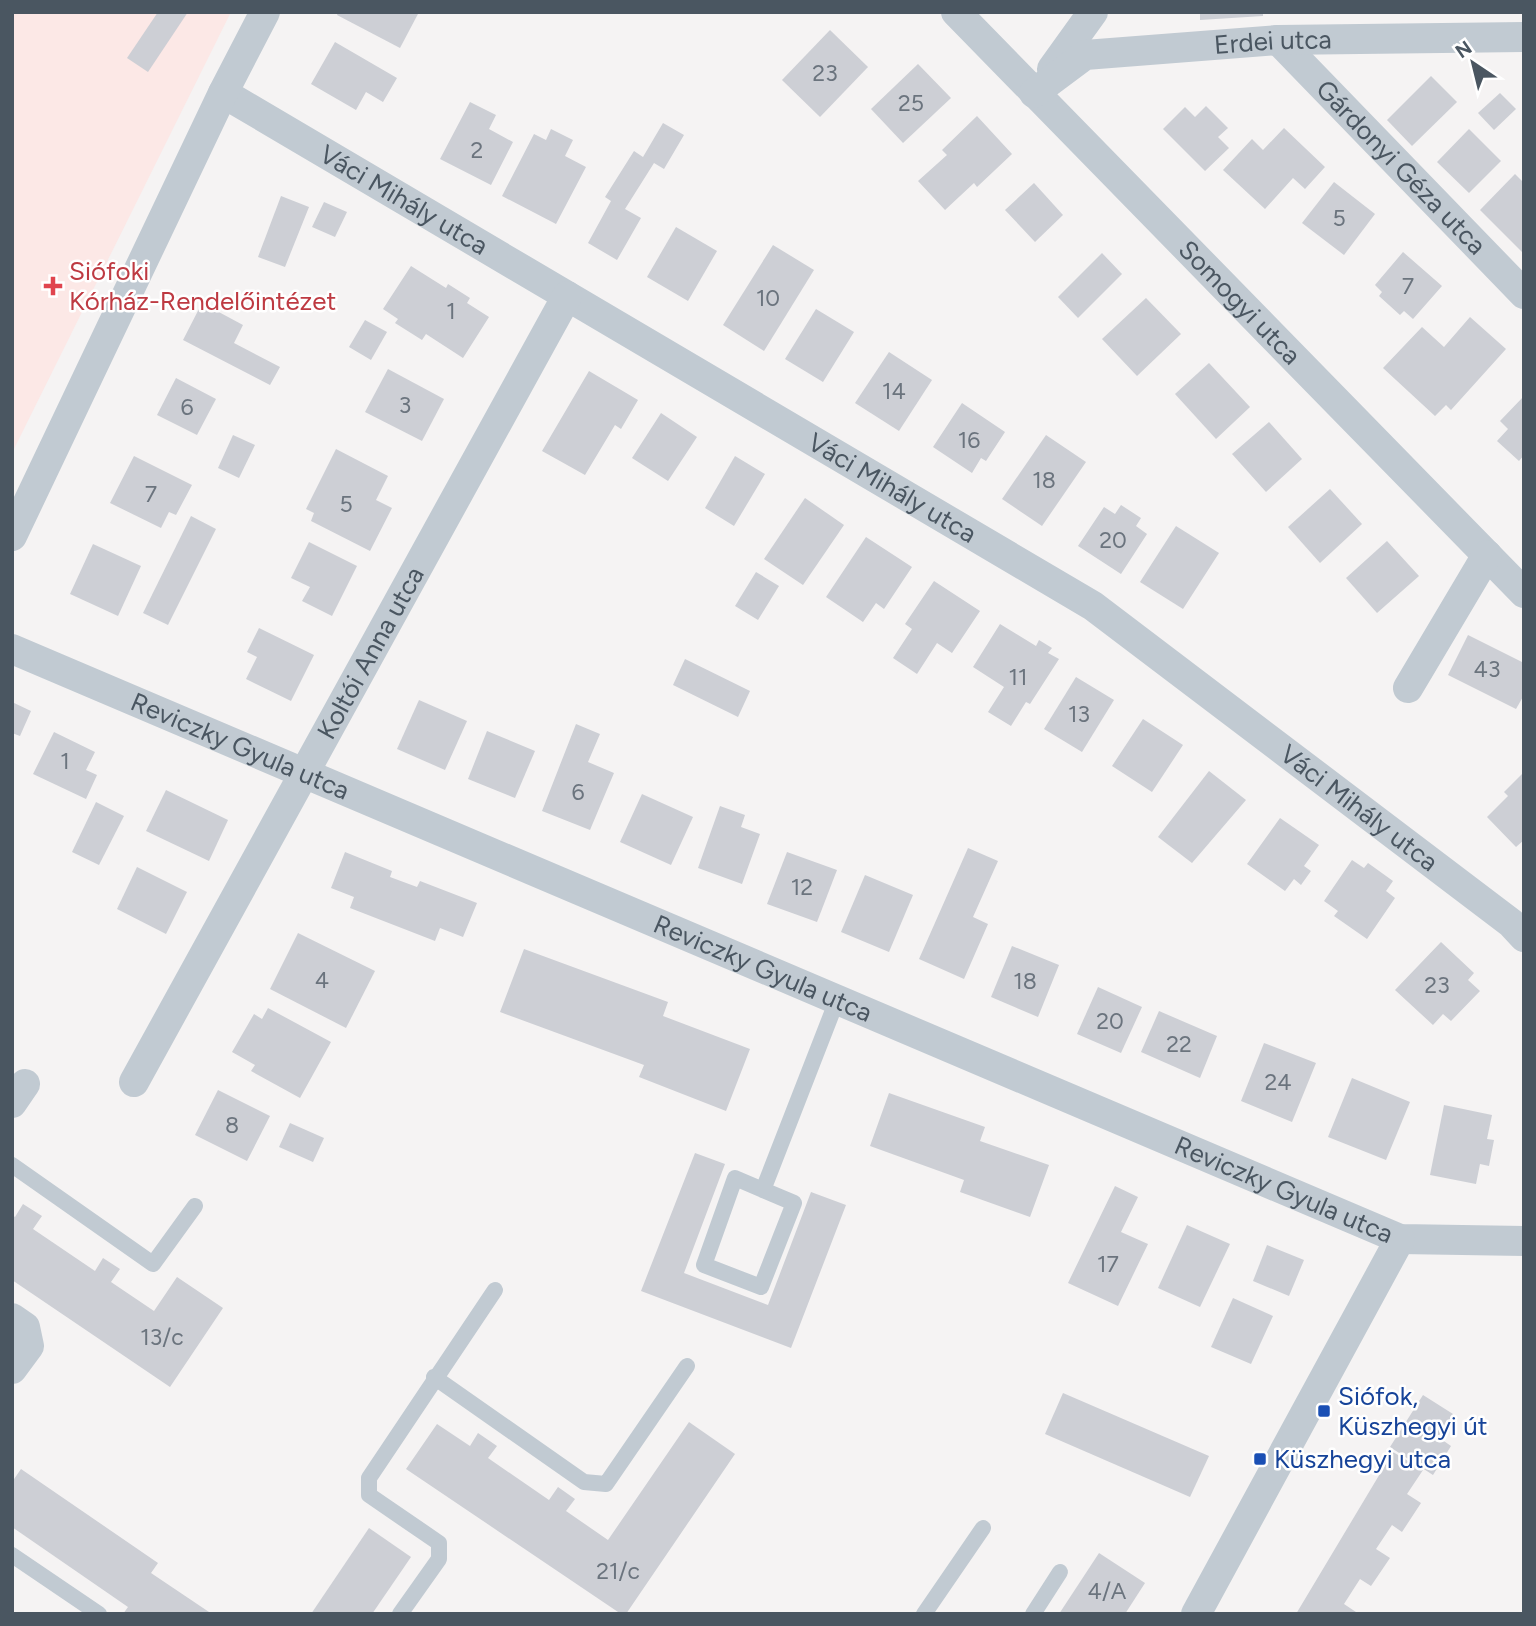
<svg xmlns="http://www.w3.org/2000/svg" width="1536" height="1626" viewBox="0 0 1536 1626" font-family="Figtree,sans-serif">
	<rect width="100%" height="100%" fill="#f5f3f3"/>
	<polygon fill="#fce8e6" points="12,12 231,12 12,453"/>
	<g fill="#cdcfd5">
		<polygon points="158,12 188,12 148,72 127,58"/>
		<polygon points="338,12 419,12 400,48 337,15"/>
		<polygon points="1200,12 1263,12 1263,16 1200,20"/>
		<polygon points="830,30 868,67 820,117 782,80"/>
		<polygon points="335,42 397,78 383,102 366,92 356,110 311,84"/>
		<polygon points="918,64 951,98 903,143 871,109"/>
		<polygon points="1431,76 1457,102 1412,146 1387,120"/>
		<polygon points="1500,93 1516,109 1494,130 1478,113"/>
		<polygon points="470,102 496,115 489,129 513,142 491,185 440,159"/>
		<polygon points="1206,106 1228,128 1218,137 1229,148 1205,171 1163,129 1185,107 1195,117"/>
		<polygon points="977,116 1012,154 977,187 974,183 945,210 918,181 947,155 942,150"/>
		<polygon points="663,123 684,135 664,169 654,163 625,209 641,218 617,260 588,243 611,201 605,197 634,151 643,157"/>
		<polygon points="1284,128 1325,167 1305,189 1293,178 1265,209 1223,170 1252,139 1263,150"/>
		<polygon points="551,129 573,140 565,156 586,167 556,224 502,196 534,134 546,140"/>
		<polygon points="1469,129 1501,161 1469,193 1437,162"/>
		<polygon points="1515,174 1524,183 1524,254 1480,210"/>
		<polygon points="1334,182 1375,214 1344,255 1302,223"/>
		<polygon points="1034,183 1063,215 1035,242 1005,210"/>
		<polygon points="281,196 309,207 285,267 258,257"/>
		<polygon points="324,202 347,212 335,237 312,227"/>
		<polygon points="676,227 717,251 688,301 647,277"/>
		<polygon points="773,245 814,270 764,351 723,325"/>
		<polygon points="1403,252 1442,286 1413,319 1404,311 1400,315 1379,296 1382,292 1375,285"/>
		<polygon points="1102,253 1122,274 1078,318 1058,297"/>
		<polygon points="411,266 446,288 448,284 470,298 467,303 489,317 463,358 426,334 422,340 395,323 398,319 383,309"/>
		<polygon points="1146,298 1181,334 1137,376 1102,339"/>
		<polygon points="202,303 243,325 234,343 280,367 270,385 183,340"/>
		<polygon points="816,309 854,332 823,382 785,359"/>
		<polygon points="1470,317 1506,349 1451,410 1446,405 1435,416 1383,368 1422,327 1444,347"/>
		<polygon points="365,320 387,332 371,360 349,347"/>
		<polygon points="889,352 932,380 899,431 855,403"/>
		<polygon points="1209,363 1250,407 1216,439 1175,394"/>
		<polygon points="388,369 444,399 422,441 365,412"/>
		<polygon points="589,371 638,400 621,429 615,425 585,475 542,451"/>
		<polygon points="176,378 216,399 197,435 157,415"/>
		<polygon points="1524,396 1524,455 1519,461 1497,441 1508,429 1500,421"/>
		<polygon points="962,403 1005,432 986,461 981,458 972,473 933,447"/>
		<polygon points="661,413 697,437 668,481 632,458"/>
		<polygon points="1269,422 1302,459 1266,492 1232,454"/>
		<polygon points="233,435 255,445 239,478 218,468"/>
		<polygon points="1046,435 1086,462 1042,526 1002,499"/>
		<polygon points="336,449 388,476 376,500 392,508 370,551 311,521 314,513 306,509"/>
		<polygon points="134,456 192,485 176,515 169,512 161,528 110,503"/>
		<polygon points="735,456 765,474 734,526 705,508"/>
		<polygon points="1330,489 1362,524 1320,563 1288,527"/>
		<polygon points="805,498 844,525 803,585 764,559"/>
		<polygon points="1121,505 1141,518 1136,526 1147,534 1121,574 1078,546 1104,507 1115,514"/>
		<polygon points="191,516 216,529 168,625 143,613"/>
		<polygon points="1176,526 1219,553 1183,609 1140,582"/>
		<polygon points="866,537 912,567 884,609 876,603 863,622 826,597"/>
		<polygon points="1387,541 1419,576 1377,613 1346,578"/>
		<polygon points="309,542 357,566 332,616 302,601 310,587 291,578"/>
		<polygon points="93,544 141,566 118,616 70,594"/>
		<polygon points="756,572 779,586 758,620 735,606"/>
		<polygon points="934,581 980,611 952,653 937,643 917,674 893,658 912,629 905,624"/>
		<polygon points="1000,624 1036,646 1039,640 1052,648 1048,653 1059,659 1030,704 1026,702 1011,726 988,712 1004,687 973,667"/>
		<polygon points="259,628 314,655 291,701 246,679 257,657 247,652"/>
		<polygon points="1468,635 1524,663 1524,695 1516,709 1448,675"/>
		<polygon points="685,659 750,691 738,717 673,685"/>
		<polygon points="1076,677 1114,700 1082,752 1044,729"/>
		<polygon points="419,700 467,721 445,770 397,749"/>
		<polygon points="12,702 31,711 20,736 12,733"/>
		<polygon points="1143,719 1183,745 1152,792 1112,766"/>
		<polygon points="576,724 600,734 588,762 614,773 590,830 542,811"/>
		<polygon points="487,731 535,751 515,798 468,779"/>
		<polygon points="54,732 95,752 86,770 97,775 86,799 33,774"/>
		<polygon points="1209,771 1246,800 1192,863 1158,837"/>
		<polygon points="1524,772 1524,840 1516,847 1487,817 1508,796 1504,792"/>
		<polygon points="166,790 228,820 209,861 146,831"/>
		<polygon points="642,794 693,817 671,865 620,842"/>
		<polygon points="96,802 124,816 99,865 72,852"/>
		<polygon points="720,806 745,815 741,827 760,834 742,884 698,868"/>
		<polygon points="1280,818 1319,845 1304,866 1311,871 1301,885 1294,879 1285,891 1247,864"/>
		<polygon points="968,848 998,861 973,917 988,924 964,979 919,959"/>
		<polygon points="345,852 392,871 390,877 417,887 420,881 477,903 463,937 440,928 435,941 350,908 354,897 331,888"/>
		<polygon points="787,852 837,870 817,922 767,904"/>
		<polygon points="1352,860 1364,868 1368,863 1393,881 1386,891 1395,898 1367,939 1334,916 1338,911 1324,901"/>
		<polygon points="137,867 187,892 166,934 117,909"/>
		<polygon points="865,875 913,895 889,952 841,932"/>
		<polygon points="298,933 375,971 346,1028 270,989"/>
		<polygon points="1441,942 1474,973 1468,980 1480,991 1451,1021 1443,1014 1433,1025 1395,990"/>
		<polygon points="1012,946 1059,965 1038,1017 991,997"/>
		<polygon points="524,949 668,1002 663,1016 750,1049 726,1111 639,1077 644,1065 500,1012"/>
		<polygon points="1098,987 1142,1007 1121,1053 1077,1034"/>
		<polygon points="268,1008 331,1042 300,1098 251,1071 255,1065 232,1052 254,1014 262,1019"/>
		<polygon points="1159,1011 1217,1036 1200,1078 1141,1052"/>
		<polygon points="1264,1043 1316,1063 1292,1122 1241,1101"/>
		<polygon points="1352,1078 1410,1102 1386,1160 1328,1137"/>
		<polygon points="218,1090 270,1116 247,1161 195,1135"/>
		<polygon points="889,1093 985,1127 980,1141 1049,1165 1030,1217 960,1192 964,1180 870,1146"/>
		<polygon points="1444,1105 1492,1115 1487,1139 1494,1140 1489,1166 1480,1164 1476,1184 1430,1175"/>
		<polygon points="290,1123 324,1138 313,1162 279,1147"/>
		<polygon points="695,1153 725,1164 684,1273 768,1305 811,1192 846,1205 791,1348 641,1291"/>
		<polygon points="1115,1186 1138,1197 1121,1232 1148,1244 1118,1306 1068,1283"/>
		<polygon points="23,1204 42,1216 33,1229 95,1271 103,1258 120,1269 111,1282 154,1311 177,1277 223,1308 170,1387 12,1280 12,1215 15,1217"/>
		<polygon points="1187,1225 1230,1244 1200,1307 1158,1288"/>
		<polygon points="1267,1245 1304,1260 1289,1296 1253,1281"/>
		<polygon points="1233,1298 1273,1316 1251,1364 1211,1347"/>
		<polygon points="1063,1393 1209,1456 1190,1497 1045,1434"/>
		<polygon points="1423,1395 1453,1414 1438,1437 1451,1446 1433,1475 1390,1447"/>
		<polygon points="689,1422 735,1454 626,1614 621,1614 406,1469 437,1424 470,1446 478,1433 497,1446 488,1458 549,1500 558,1487 575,1499 566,1511 608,1540"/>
		<polygon points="1393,1452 1423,1470 1407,1494 1421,1503 1402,1532 1392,1525 1376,1549 1390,1558 1371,1586 1360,1579 1344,1604 1359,1614 1296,1614"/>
		<polygon points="21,1469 158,1563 151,1573 212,1614 123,1614 128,1607 12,1527 12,1482"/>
		<polygon points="369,1528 411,1557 372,1614 311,1614"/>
		<polygon points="1099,1553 1145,1583 1125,1614 1059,1614"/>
	</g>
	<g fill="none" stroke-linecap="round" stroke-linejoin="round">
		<g stroke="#c1cad2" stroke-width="16">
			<polyline points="12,1165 153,1264 195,1206"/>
			<polyline points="763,1190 794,1203 761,1287 704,1265 735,1178 763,1190 837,1000"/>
			<polyline points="434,1377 584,1482 606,1484 687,1366"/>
			<polyline points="12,1555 99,1614"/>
			<polyline points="400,1614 439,1559 439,1543 369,1495 369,1478 495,1290"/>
			<polyline points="924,1614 983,1528"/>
			<polyline points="1033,1614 1060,1572"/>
		</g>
		<g stroke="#c1cad2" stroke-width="30">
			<path id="s1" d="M956,12L1524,593"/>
			<path id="s2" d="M1278,40L1524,294"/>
			<polyline points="1052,69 1093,12"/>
			<path id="s3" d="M223,93L1093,606L1511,923L1524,937"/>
			<path id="s4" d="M1034,93L1085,55L1278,40L1524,37"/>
			<polyline points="12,536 223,93 265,12"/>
			<path id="s5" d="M12,649L1400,1239L1524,1241"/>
			<polyline points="1408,688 1487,555"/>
			<path id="s6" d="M134,1082L567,296"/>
			<polyline points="12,1103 25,1084"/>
			<polyline points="12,1318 25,1327 29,1346 12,1369"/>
			<polyline points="1196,1614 1400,1239"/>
		</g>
	</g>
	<path fill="#e0444e" stroke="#fff" stroke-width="2.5" d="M49.5 275.5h7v7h7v7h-7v7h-7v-7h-7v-7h7z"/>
	<g fill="#1a4fb4" stroke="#fff" stroke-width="2.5">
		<rect x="1317" y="1404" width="14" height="14" rx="3.5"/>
		<rect x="1253" y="1452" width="14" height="14" rx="3.5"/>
	</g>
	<g text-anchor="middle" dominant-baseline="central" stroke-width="5" stroke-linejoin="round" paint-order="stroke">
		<g font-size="23" fill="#6b747e">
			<text x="825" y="73">23</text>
			<text x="911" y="103">25</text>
			<text x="477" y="150">2</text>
			<text x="1339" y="218">5</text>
			<text x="1408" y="286">7</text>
			<text x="768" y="298">10</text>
			<text x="451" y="311">1</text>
			<text x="894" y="391">14</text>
			<text x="405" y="405">3</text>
			<text x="187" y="407">6</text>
			<text x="969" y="440">16</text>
			<text x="1044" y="480">18</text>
			<text x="151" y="494">7</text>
			<text x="346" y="504">5</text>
			<text x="1113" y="540">20</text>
			<text x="1487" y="669">43</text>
			<text x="1018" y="677">11</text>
			<text x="1079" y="714">13</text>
			<text x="65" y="761">1</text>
			<text x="578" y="792">6</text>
			<text x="802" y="887">12</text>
			<text x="322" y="980">4</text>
			<text x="1025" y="981">18</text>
			<text x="1437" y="985">23</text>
			<text x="1110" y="1021">20</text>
			<text x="1179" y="1044">22</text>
			<text x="1278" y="1082">24</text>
			<text x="232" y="1125">8</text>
			<text x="1108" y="1264">17</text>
			<text x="162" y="1337">13/c</text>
			<text x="618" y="1571">21/c</text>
			<text x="1107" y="1591">4/A</text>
		</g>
		<g font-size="26" fill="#4a5661" stroke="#fff">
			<text stroke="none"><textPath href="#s4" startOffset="252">Erdei utca</textPath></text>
			<text stroke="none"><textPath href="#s2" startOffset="177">Gárdonyi Géza utca</textPath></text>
			<text stroke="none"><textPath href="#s3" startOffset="210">Váci Mihály utca</textPath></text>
			<text stroke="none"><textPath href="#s1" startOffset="406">Somogyi utca</textPath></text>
			<text stroke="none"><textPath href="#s3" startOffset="777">Váci Mihály utca</textPath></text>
			<text stroke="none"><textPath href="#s6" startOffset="490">Koltói Anna utca</textPath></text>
			<text stroke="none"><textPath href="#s5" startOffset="248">Reviczky Gyula utca</textPath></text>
			<text stroke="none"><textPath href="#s3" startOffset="1344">Váci Mihály utca</textPath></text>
			<text stroke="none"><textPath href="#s5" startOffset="816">Reviczky Gyula utca</textPath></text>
			<text stroke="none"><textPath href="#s5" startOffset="1382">Reviczky Gyula utca</textPath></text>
		</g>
		<g font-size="26" fill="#be3a42" stroke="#fff" text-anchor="start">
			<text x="69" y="271">Siófoki<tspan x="69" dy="30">Kórház-Rendelőintézet</tspan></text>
		</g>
		<g font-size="26" fill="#164399" stroke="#fff" text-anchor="start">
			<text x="1338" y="1396">Siófok,<tspan x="1338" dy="30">Küszhegyi út</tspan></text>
			<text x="1274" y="1459">Küszhegyi utca</text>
		</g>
	</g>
	<rect width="1536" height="1626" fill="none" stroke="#4a5661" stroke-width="28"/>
	<g transform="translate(1473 63) rotate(325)" stroke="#ffffff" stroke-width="5" paint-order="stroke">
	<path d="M0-5L12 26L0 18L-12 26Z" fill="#4a5661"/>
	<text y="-10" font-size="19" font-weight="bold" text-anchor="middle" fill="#4a5661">N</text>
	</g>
</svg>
